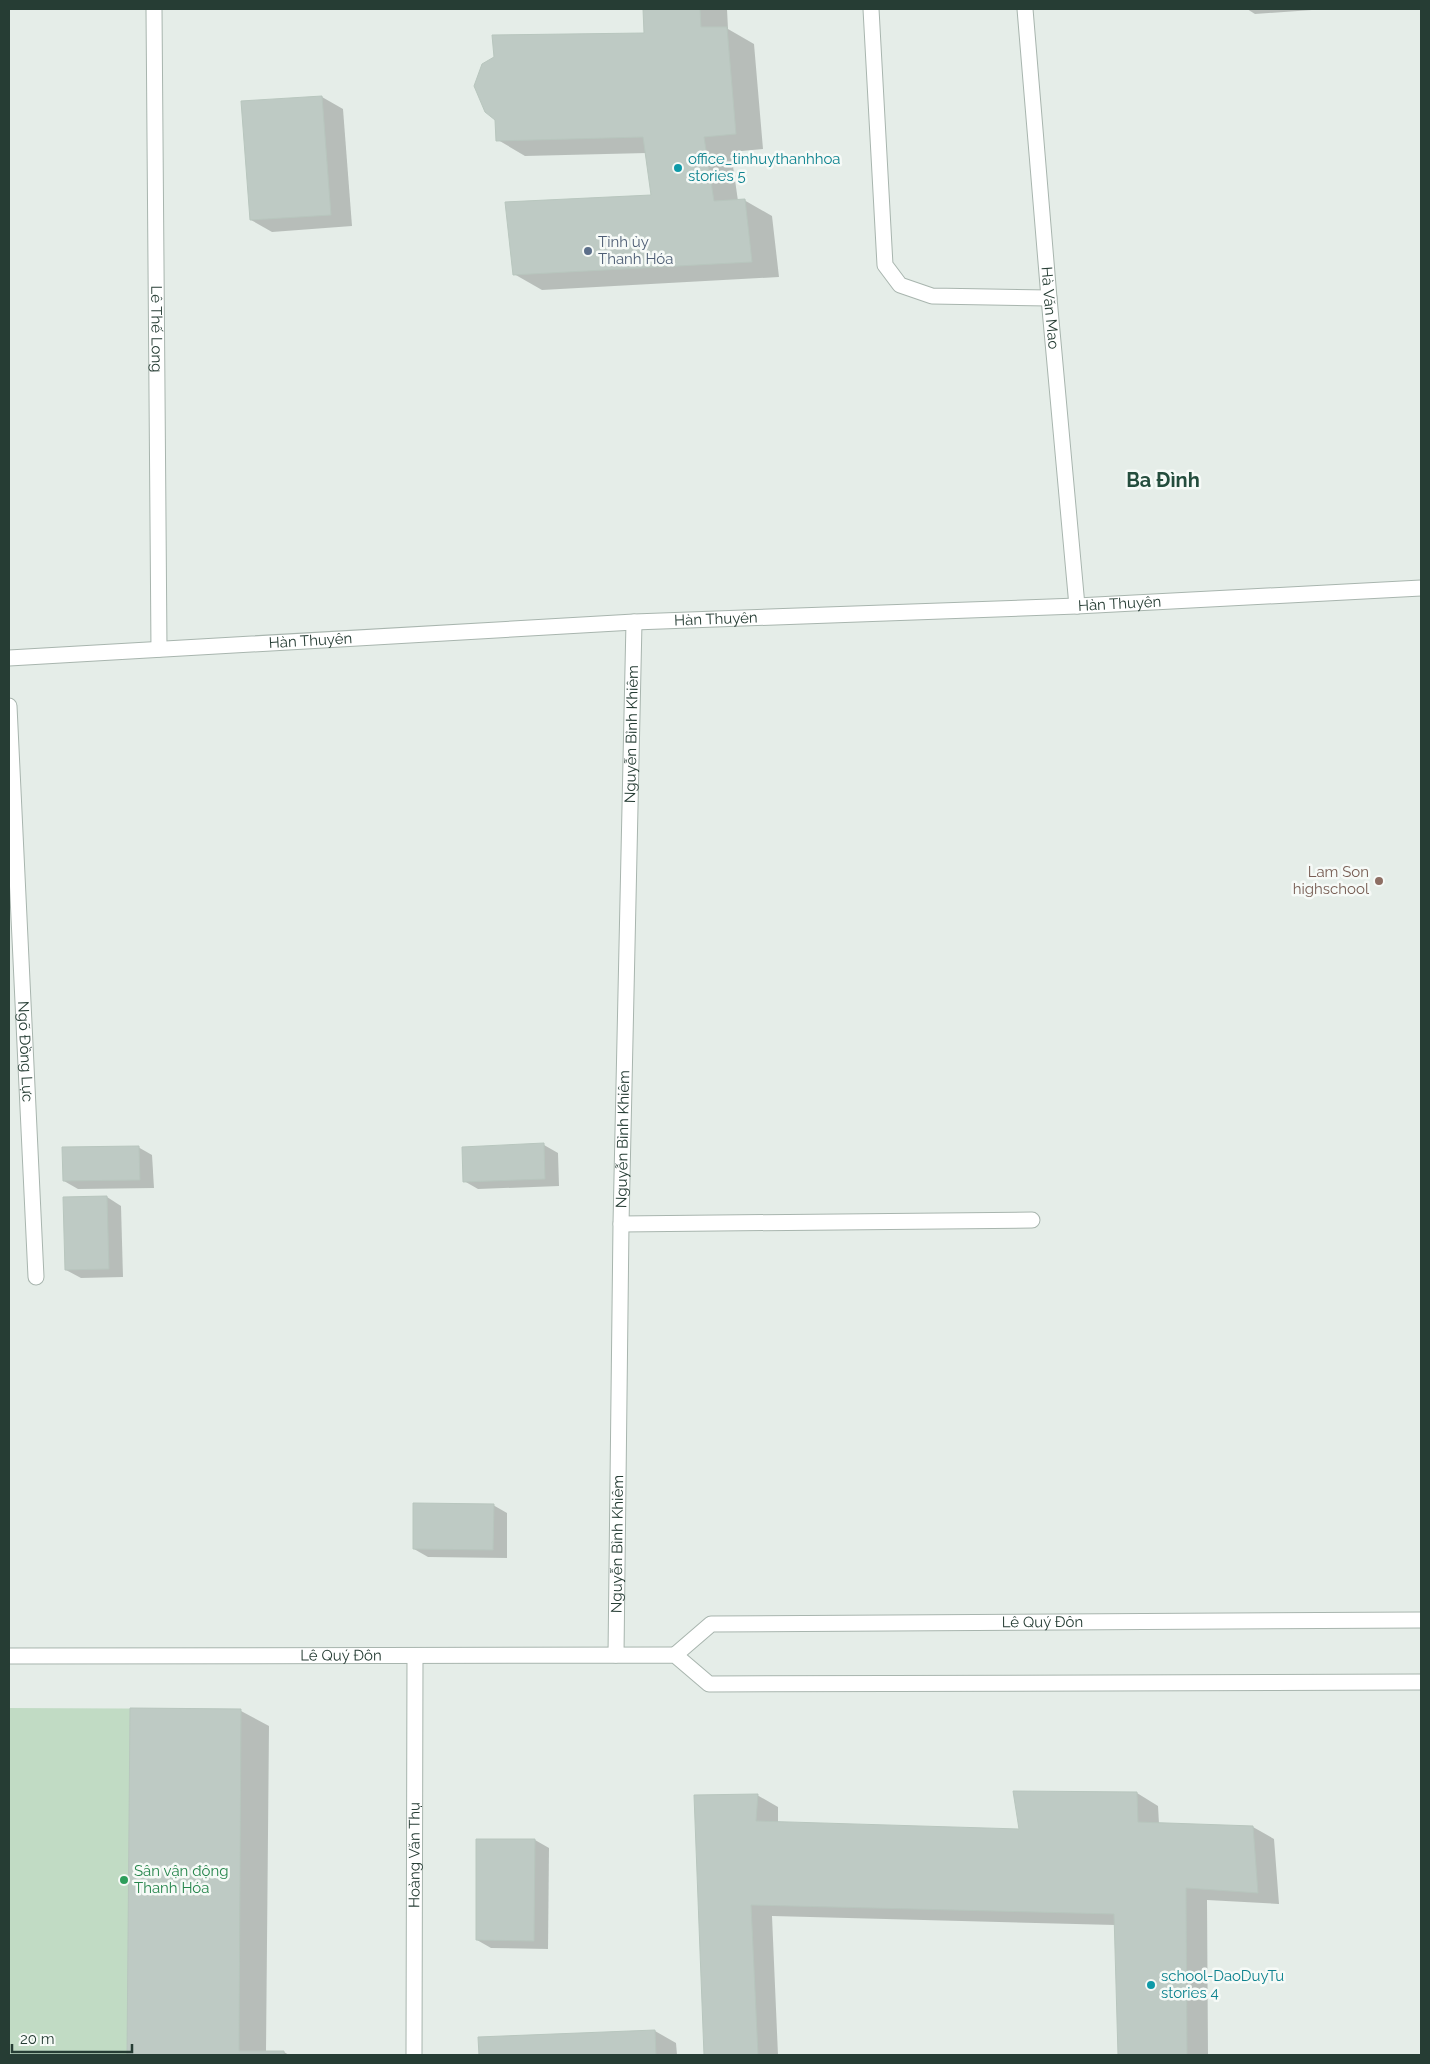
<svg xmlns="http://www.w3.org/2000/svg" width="1430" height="2064" viewBox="0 0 1430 2064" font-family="Raleway,sans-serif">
	<rect width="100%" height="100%" fill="#e5ede8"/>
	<polygon fill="#c1dbc4" points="9,1708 241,1709 239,2051 284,2051 284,2055 9,2055"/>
	<g fill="#0003">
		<polygon points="644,9 727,9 728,29 754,44 763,149 731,152 738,201 744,200 772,216 779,277 542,290 514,274 652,196 647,153 525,156 498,140 496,119 645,34"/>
		<polygon points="1247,9 1326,9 1255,14"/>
		<polygon points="322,97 343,109 352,226 272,232 251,220"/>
		<polygon points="544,1145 558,1153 559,1186 478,1189 464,1181"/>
		<polygon points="138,1147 152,1155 154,1188 78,1189 64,1181"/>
		<polygon points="107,1197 121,1206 123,1277 81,1278 66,1270"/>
		<polygon points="493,1505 507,1513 507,1558 428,1557 414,1549"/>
		<polygon points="131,1710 241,1711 269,1726 266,2052 284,2052 289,2055 129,2055"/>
		<polygon points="1137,1793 1158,1806 1159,1824 1253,1827 1274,1839 1279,1904 1207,1900 1208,2055 1119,2055 1115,1925 772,1916 778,2055 705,2055 695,1797 757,1795 778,1807 778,1823 1020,1830"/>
		<polygon points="477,1840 535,1840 549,1848 548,1949 491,1948 477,1940"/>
		<polygon points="655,2031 676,2043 677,2055 480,2055 480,2038"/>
	</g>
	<g fill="#becac4" stroke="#b8c6be">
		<polygon points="643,9 700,9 701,27 727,27 736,134 704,137 714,201 745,199 752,262 513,275 505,202 651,195 643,137 496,141 495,120 485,112 474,86 482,64 494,57 492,35 644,33"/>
		<polygon points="322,96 331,215 250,220 241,101"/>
		<polygon points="544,1143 545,1179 463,1182 462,1147"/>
		<polygon points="139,1146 140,1180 63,1181 62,1147"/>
		<polygon points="107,1196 109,1269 65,1270 63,1197"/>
		<polygon points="413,1503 494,1504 493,1550 413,1549"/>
		<polygon points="130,1708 241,1709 239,2051 284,2051 284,2055 127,2055"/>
		<polygon points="1013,1791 1137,1792 1138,1822 1253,1826 1258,1893 1186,1888 1187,2055 1118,2055 1114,1914 751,1905 758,2055 704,2055 694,1795 758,1794 756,1821 1019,1829"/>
		<polygon points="476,1839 535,1839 534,1941 476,1940"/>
		<polygon points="655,2030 656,2055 479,2055 478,2037"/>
	</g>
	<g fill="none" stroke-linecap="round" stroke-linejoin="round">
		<g stroke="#a8b5ae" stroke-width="17">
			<g id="minor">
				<path id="s1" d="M154,9L159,649"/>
				<polyline points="871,9 885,265 900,285 932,296 1049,298"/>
				<path id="s2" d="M1025,9L1049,298L1077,606"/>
				<path id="s3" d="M9,658L634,622L1077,606L1421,588"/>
				<path id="s4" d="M9,706L36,1277"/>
				<polyline points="621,1224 1032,1220"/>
				<path id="s5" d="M616,1655L621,1224L634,622"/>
				<path id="s6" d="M675,1655L711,1624L1421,1620"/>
				<path id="s7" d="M9,1656L675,1655L709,1684L1421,1682"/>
				<path id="s8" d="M414,2055L415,1656"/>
			</g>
		</g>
		<use href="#minor" stroke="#fff" stroke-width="15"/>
	</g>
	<g fill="#0f9aa8" stroke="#f6faf7" stroke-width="2">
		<circle cx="678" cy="168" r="5"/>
		<circle cx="1151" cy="1985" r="5"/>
	</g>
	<circle fill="#5c6f8a" stroke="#f6faf7" stroke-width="2" cx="588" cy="251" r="5"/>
	<circle fill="#8d6e63" stroke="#f6faf7" stroke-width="2" cx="1379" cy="881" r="5"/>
	<circle fill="#2e9e5b" stroke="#f6faf7" stroke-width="2" cx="124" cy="1880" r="5"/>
	<g text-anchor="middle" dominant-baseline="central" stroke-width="5" stroke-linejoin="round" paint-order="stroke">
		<g font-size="15" fill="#0d838f" stroke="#f6faf7" text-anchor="start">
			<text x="688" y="159">office_tinhuythanhhoa<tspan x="688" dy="17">stories 5</tspan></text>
			<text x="1161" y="1976">school-DaoDuyTu<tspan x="1161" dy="17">stories 4</tspan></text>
		</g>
		<g font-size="15" fill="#4e5e75" stroke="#f6faf7" text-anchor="start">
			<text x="598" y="242">Tỉnh ủy<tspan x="598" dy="17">Thanh Hóa</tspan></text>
		</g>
		<g font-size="15" fill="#263d34" stroke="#f6faf7">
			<text stroke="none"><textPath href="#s2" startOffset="300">Hà Văn Mao</textPath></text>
			<text stroke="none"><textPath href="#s1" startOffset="320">Lê Thế Long</textPath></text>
			<text stroke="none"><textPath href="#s3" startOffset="1112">Hàn Thuyên</textPath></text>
			<text stroke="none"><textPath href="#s3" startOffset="708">Hàn Thuyên</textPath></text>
			<text stroke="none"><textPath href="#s3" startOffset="302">Hàn Thuyên</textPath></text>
			<text stroke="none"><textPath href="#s5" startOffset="921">Nguyễn Bỉnh Khiêm</textPath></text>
			<text stroke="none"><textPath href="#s4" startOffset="346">Ngõ Đồng Lực</textPath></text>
			<text stroke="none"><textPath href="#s5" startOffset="516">Nguyễn Bỉnh Khiêm</textPath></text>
			<text stroke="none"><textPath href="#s5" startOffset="111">Nguyễn Bỉnh Khiêm</textPath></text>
			<text stroke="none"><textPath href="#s6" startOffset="379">Lê Quý Đôn</textPath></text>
			<text stroke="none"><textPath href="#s7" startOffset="332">Lê Quý Đôn</textPath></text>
			<text stroke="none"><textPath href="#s8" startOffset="200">Hoàng Văn Thụ</textPath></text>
		</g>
		<g font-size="15" fill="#785e54" stroke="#f6faf7" text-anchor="end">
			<text x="1369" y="872">Lam Son<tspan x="1369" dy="17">highschool</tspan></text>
		</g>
		<g font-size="15" fill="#27864d" stroke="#f6faf7" text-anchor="start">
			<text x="134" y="1871">Sân vận động<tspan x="134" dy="17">Thanh Hóa</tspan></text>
		</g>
		<g font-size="20" font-weight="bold" fill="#244d3d" stroke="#f6faf7">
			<text x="1163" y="480">Ba Đình</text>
		</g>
	</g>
	<rect width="1430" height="2064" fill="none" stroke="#263d34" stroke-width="20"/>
	<path d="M12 2044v8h120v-8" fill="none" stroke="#263d34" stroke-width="2.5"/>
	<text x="20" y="2044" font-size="15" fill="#263d34" stroke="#f6faf7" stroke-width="4" paint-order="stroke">20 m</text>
</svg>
